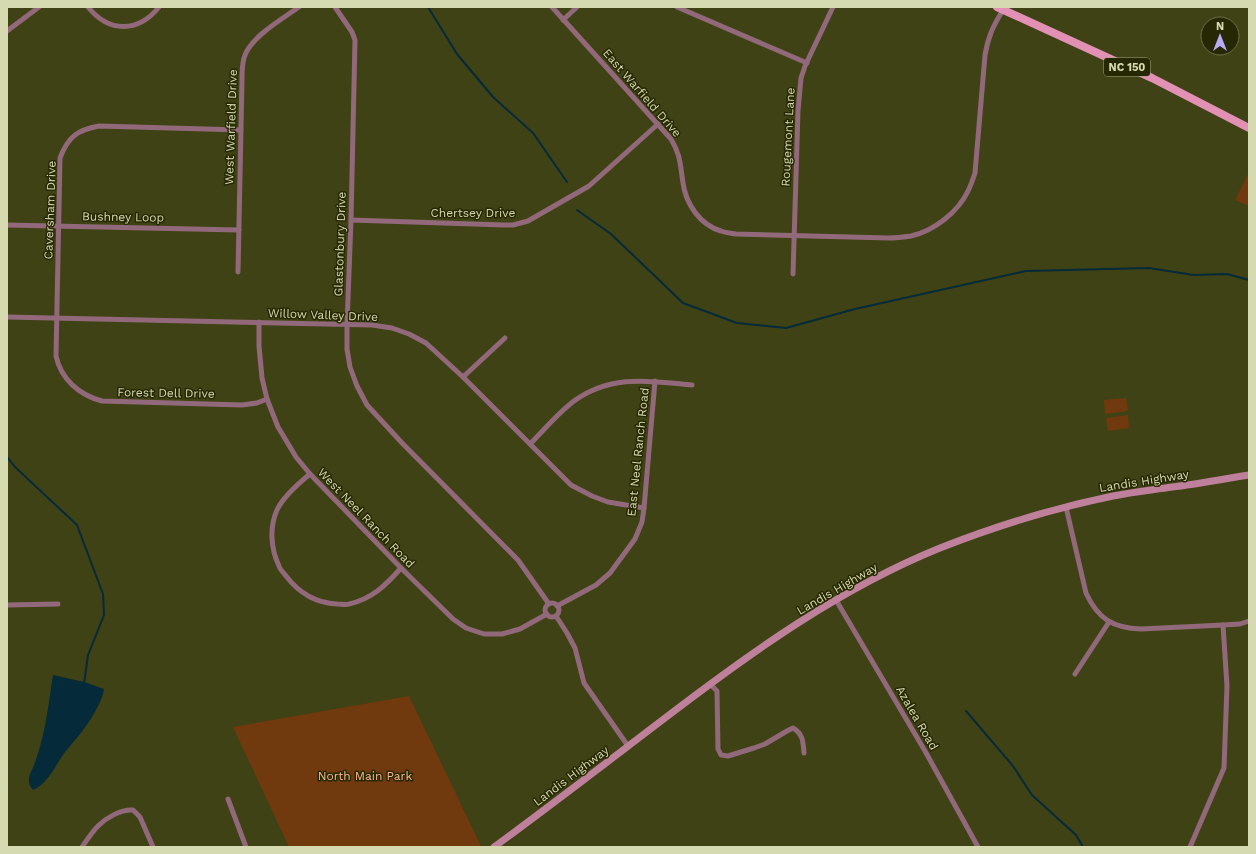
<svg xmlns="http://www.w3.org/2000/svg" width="1256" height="854" viewBox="0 0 1256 854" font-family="'Work Sans',sans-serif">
	<rect width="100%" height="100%" fill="#3f4214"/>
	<g fill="#71390e">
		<polygon points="1249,172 1249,206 1235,200"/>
		<polygon points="1126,398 1128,411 1105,414 1104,400"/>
		<polygon points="1128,415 1129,428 1108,431 1106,418"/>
		<polygon points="409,696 481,846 479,847 289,847 233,727"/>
	</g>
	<path fill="#052a3a" d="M53,675L84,682L104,689C103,695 101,701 98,706C90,723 77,738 65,752C56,764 48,784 33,790C27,783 28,777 32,770C45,739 48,707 53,675Z"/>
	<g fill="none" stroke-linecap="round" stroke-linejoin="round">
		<g stroke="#052a3a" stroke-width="2">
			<polyline points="428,7 457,54 493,97 533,133 567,182"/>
			<polyline points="577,210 611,234 683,303 737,323 786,328 855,309 1026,271 1149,268 1194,275 1227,274 1249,280"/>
			<polyline points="7,457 15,467 77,525 103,594 104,615 88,655 84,684"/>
			<polyline points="966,711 1013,766 1032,795 1076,835 1083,847"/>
		</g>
		<g stroke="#92697a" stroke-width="5">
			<path d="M88,7C109,33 138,33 159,7"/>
			<polyline points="335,7 352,32 355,40 351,220 347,325 347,349 350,367 357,386 367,405 403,444 518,560 549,604"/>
			<path d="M552,7L671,139C681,156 680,164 683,183C686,204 700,225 721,231C726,233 731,233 736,234L889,238C896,238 904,237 911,236C934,231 958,212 968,191C971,185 973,179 975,173L985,55C988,37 993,26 1003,10"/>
			<polyline points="677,7 807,63"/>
			<polyline points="563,20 577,7"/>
			<polyline points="7,31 39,7"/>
			<path d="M241,130L99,126C77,130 68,137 60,158L56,356C61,379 79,395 102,401L242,405L257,403L267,399"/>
			<polyline points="351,220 504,225 513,225 528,221 589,186 658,124"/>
			<polyline points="7,225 239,230"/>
			<path d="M238,272L242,80C242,73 242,65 244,58C249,38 282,19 299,7"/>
			<polyline points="793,274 798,111 801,78 805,66 833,7"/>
			<polyline points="7,317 372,325 392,328 409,334 426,343 463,377 571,485 592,496 608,502 644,508"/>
			<polyline points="259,322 259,346 262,378 267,399 278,427 296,457 310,474 401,568 453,619 466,628 484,634 502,634 520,629 547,614"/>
			<polyline points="463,377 505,338"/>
			<path d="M530,444C544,430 558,413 574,401C612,374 649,381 692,385"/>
			<path d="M310,474C299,483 283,497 277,510C269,528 271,549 279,566C280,570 284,573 286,576C299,593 315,603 337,604C341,604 346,605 349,604C372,599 386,585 401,568"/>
			<path d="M1066,507L1086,593C1098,619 1113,628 1141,629L1223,625L1240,624L1249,621"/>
			<polyline points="836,600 925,751 978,847"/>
			<circle cx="552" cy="610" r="7"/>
			<polyline points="7,605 58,604"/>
			<polyline points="557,606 596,585 610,573 635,539 642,522 644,508 655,381"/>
			<polyline points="556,616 567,633 575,648 584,683 628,746"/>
			<polyline points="1075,674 1109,622"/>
			<path d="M710,684L717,691L718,749L721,755L728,756L754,748L765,744L787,731L793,728C803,734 803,741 804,753"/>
			<polyline points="228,799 246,847"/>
			<path d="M82,847C87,840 92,832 98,826C106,818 121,809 133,810L140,817L153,847"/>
			<polyline points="1190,847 1224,768 1227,686 1223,625"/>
		</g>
		<path stroke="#bf809b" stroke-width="7" d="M494,847C553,804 611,759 669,715C753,651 841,588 940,548C996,526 1054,508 1113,496C1132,492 1152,490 1172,487C1198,484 1223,479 1249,475"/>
		<polyline stroke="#e291b4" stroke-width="8" points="997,7 1152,78 1249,128"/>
	</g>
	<g text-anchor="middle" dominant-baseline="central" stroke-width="3" stroke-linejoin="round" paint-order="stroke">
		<rect fill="#262803" stroke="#a1a57d" stroke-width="1" x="1104" y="58" width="46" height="18" rx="3"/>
		<g font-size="11" font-weight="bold" fill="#d6dab1">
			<text x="1127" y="67">NC 150</text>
		</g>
		<g font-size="12" fill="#d6dab1" stroke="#262803">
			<text transform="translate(642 93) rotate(49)">East Warfield Drive</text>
			<text transform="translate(231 127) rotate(-88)">West Warfield Drive</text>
			<text transform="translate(788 137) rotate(-87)">Rougemont Lane</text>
			<text transform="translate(50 210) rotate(-88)">Caversham Drive</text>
			<text x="473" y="213">Chertsey Drive</text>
			<text transform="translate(123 217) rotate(1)">Bushney Loop</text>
			<text transform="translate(340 244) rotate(-88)">Glastonbury Drive</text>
			<text transform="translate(323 315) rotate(2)">Willow Valley Drive</text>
			<text transform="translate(166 393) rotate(1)">Forest Dell Drive</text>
			<text transform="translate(638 452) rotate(-84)">East Neel Ranch Road</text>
			<text transform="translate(1144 481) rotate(-9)">Landis Highway</text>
			<text transform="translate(366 518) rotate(46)">West Neel Ranch Road</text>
			<text transform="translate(837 589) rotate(-30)">Landis Highway</text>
			<text transform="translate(917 718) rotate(60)">Azalea Road</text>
			<text transform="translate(571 776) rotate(-37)">Landis Highway</text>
		</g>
		<g font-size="12" fill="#fab890" stroke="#262803">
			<text x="365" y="776">North Main Park</text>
		</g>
	</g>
	<rect width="1256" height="854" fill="none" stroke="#d6dab1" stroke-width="16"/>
	<g transform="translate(1220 36)"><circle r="19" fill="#262803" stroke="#6c6f49"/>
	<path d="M0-3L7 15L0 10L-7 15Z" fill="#b9abf7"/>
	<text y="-6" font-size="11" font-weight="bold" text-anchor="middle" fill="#d6dab1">N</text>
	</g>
</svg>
